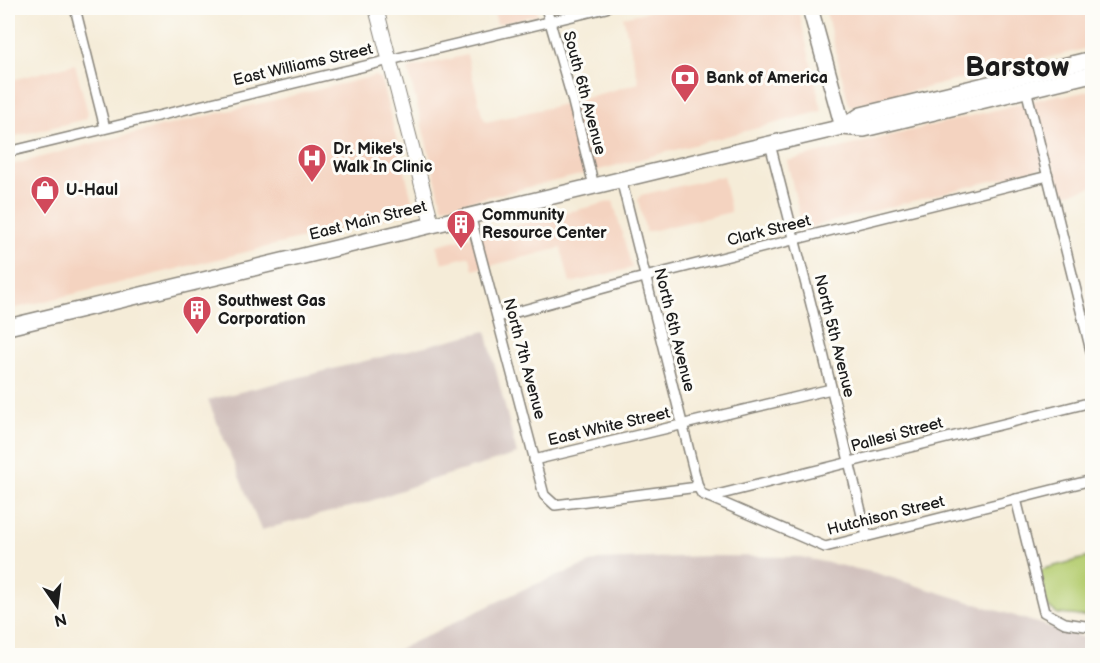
<svg xmlns="http://www.w3.org/2000/svg" width="1100" height="663" viewBox="0 0 1100 663" font-family="'Balsamiq Sans',sans-serif">
	<rect width="100%" height="100%" fill="#fdfcf7"/>
	<filter id="ink" filterUnits="userSpaceOnUse"><feTurbulence type="fractalNoise" baseFrequency=".0167" numOctaves="2"/><feDisplacementMap in="SourceGraphic" scale="12" xChannelSelector="R" yChannelSelector="G"/><feConvolveMatrix kernelMatrix="1 2 1 2 8 2 1 2 1" color-interpolation-filters="sRGB"/></filter>
	<filter id="wash" filterUnits="userSpaceOnUse"><feTurbulence type="fractalNoise" baseFrequency=".008" numOctaves="4" result="noise"/><feDisplacementMap in="SourceGraphic" scale="24" xChannelSelector="R" yChannelSelector="G"/><feGaussianBlur stdDeviation="1.35" result="paint"/><feColorMatrix in="noise" values="0 0 0 0 0 0 0 0 0 0 0 0 0 0 0 0 0 1.4 0 .05"/><feComposite in="paint" operator="in"/></filter>
	<g filter="url(#wash)">
		<rect width="100%" height="100%" fill="#f5ecd8"/>
		<g fill="#f4d3c0">
			<polygon points="493,8 536,8 538,15 497,24"/>
			<polygon points="664,8 798,8 822,111 580,175 444,207 442,205 408,69 467,55 482,115 486,122 560,105 639,83 623,17"/>
			<polygon points="825,8 1092,8 1092,47 851,106 849,105"/>
			<polygon points="75,64 88,113 86,119 8,138 8,81"/>
			<polygon points="375,76 381,79 415,211 8,310 8,166 94,143"/>
			<polygon points="1092,90 1092,187 1062,195 1054,165 803,229 787,161 1061,94 1062,97"/>
			<polygon points="723,176 731,212 646,232 638,200 641,195"/>
			<polygon points="613,201 632,268 570,283 561,248 473,270 470,256 442,263 437,245"/>
		</g>
		<g fill="#d0c0bc">
			<polygon points="486,331 517,454 424,482 365,503 261,530 208,400"/>
			<polygon points="707,556 800,557 876,573 1092,640 1092,655 387,655 524,589 598,560"/>
		</g>
		<polygon fill="#b5cd71" stroke="#687446" stroke-width="1.5" points="1092,556 1092,617 1058,614 1047,606 1040,570"/>
	</g>
	<g filter="url(#ink)">
		<g fill="none" stroke-linecap="round" stroke-linejoin="round">
			<g stroke="#88847a" stroke-width="12">
				<g id="street">
					<polyline points="75,8 105,128"/>
					<polyline points="546,8 572,98 594,186"/>
					<polyline points="1026,89 1092,355"/>
					<polyline points="770,144 814,316 867,536"/>
					<polyline points="8,152 606,8"/>
					<polyline points="621,179 698,487"/>
					<polyline points="470,215 544,495 555,505 698,487 702,494 825,547 1092,480"/>
					<polyline points="498,317 633,280 1048,176"/>
					<polyline points="534,460 831,389"/>
					<polyline points="709,497 1092,402"/>
					<polyline points="1016,499 1044,612 1065,623 1092,627"/>
				</g>
			</g>
			<g stroke="#88847a" stroke-width="16">
				<polyline id="secondary" points="376,8 432,224"/>
			</g>
			<g stroke="#88847a" stroke-width="18">
				<g id="primary">
					<polyline points="810,8 843,127"/>
					<polyline points="843,127 861,115 1092,59"/>
					<polyline points="8,327 744,150 843,127 864,129 1092,74"/>
				</g>
			</g>
			<use href="#street" stroke="#fff" stroke-width="9"/>
			<use href="#secondary" stroke="#fff" stroke-width="14"/>
			<use href="#primary" stroke="#fff" stroke-width="15"/>
		</g>
	</g>
	<defs>
		<g id="bank-pin" transform="scale(1.5)"><path d="M0 17L-7.5 6A9.5 9.5 0 1 1 7.5 6Z" fill="#d1495b" stroke="#fdfcf7"/><path d="M-6-4H6V4H-6ZM0-2.3a2.3 2.3 0 1 0 0 4.6a2.3 2.3 0 1 0 0-4.6Z" fill="#fff"/></g>
		<g id="hospital-pin" transform="scale(1.5)"><path d="M0 17L-7.5 6A9.5 9.5 0 1 1 7.5 6Z" fill="#d1495b" stroke="#fdfcf7"/><path d="M-5-5h3v3.5h4V-5h3V5h-3V1.5h-4V5h-3Z" fill="#fff"/></g>
		<g id="shop-pin" transform="scale(1.5)"><path d="M0 17L-7.5 6A9.5 9.5 0 1 1 7.5 6Z" fill="#d1495b" stroke="#fdfcf7"/><path d="M-5-2.5h2.3a2.7 3.5 0 0 1 5.4 0H5L5.5 6h-11ZM-1.5-2.5h3a1.5 2.3 0 0 0-3 0Z" fill="#fff"/></g>
		<g id="building-pin" transform="scale(1.5)"><path d="M0 17L-7.5 6A9.5 9.5 0 1 1 7.5 6Z" fill="#d1495b" stroke="#fdfcf7"/><path d="M-4-6H4V6H1V3H-1V6H-4ZM-2.5-4.3h1.7v1.8h-1.7ZM.8-4.3h1.7v1.8H.8ZM-2.5-1h1.7V.8h-1.7ZM.8-1h1.7V.8H.8Z" fill="#fff"/></g>
	</defs>
	<g fill-rule="evenodd">
		<use href="#bank-pin" x="685" y="78"/>
		<use href="#hospital-pin" x="312" y="158"/>
		<use href="#shop-pin" x="45" y="190"/>
		<use href="#building-pin" x="461" y="224"/>
		<use href="#building-pin" x="197" y="310"/>
	</g>
	<g text-anchor="middle" dominant-baseline="central" stroke-width="6" stroke-linejoin="round" paint-order="stroke">
		<g font-size="16" fill="#1c1c1c" stroke="#fdfcf7">
			<text transform="translate(303 65) rotate(-13)">East Williams Street</text>
			<text transform="translate(584 93) rotate(75)">South 6th Avenue</text>
			<text transform="translate(368 221) rotate(-14)">East Main Street</text>
			<text transform="translate(769 231) rotate(-14)">Clark Street</text>
			<text transform="translate(674 330) rotate(76)">North 6th Avenue</text>
			<text transform="translate(834 336) rotate(76)">North 5th Avenue</text>
			<text transform="translate(524 359) rotate(75)">North 7th Avenue</text>
			<text transform="translate(609 427) rotate(-13)">East White Street</text>
			<text transform="translate(897 435) rotate(-15)">Pallesi Street</text>
			<text transform="translate(886 516) rotate(-14)">Hutchison Street</text>
		</g>
		<g font-size="16" font-weight="bold" fill="#1c1c1c" stroke="#fdfcf7" text-anchor="start">
			<text x="706" y="78">Bank of America</text>
			<text x="333" y="149">Dr. Mike's<tspan x="333" dy="18">Walk In Clinic</tspan></text>
			<text x="66" y="190">U-Haul</text>
			<text x="482" y="215">Community<tspan x="482" dy="18">Resource Center</tspan></text>
			<text x="218" y="301">Southwest Gas<tspan x="218" dy="18">Corporation</tspan></text>
		</g>
		<g font-size="28" font-weight="bold" fill="#1c1c1c" stroke="#fdfcf7">
			<text x="1017" y="67">Barstow</text>
		</g>
	</g>
	<rect width="1100" height="663" fill="none" stroke="#fdfcf7" stroke-width="30"/>
	<g transform="translate(57 606) rotate(166)" stroke="#fdfcf7" stroke-width="4.5" paint-order="stroke">
	<path d="M0-4.5L10 22L0 15L-10 22Z" fill="#1c1c1c"/>
	<text y="-9" font-size="16" font-weight="bold" text-anchor="middle" fill="#1c1c1c">N</text>
	</g>
</svg>
